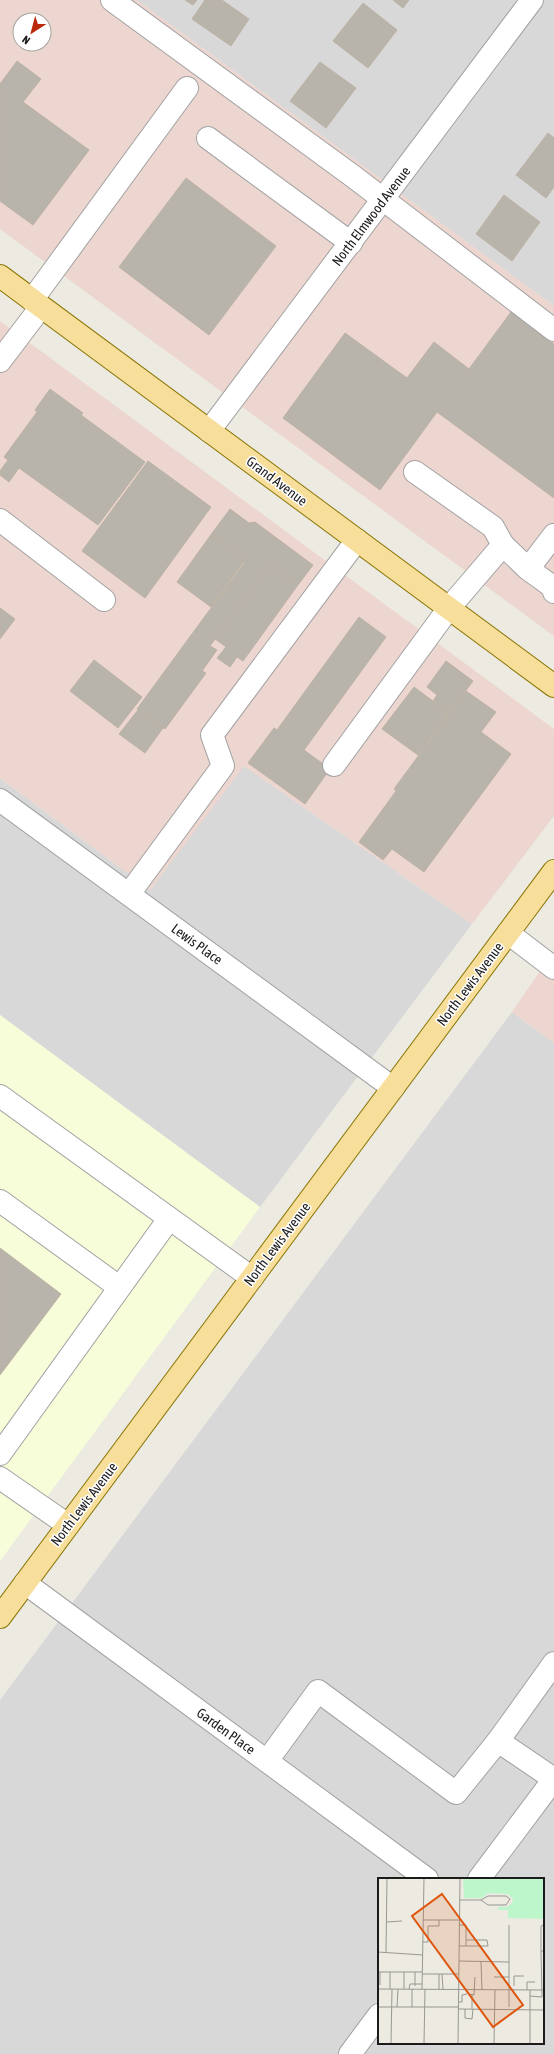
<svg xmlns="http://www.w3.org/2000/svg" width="554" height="2054" viewBox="0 0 554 2054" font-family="'Asap Condensed',sans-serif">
	<rect width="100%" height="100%" fill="#eceae1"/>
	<g fill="#d9d8d8" fill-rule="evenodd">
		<polygon points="137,0 554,0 554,306"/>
		<polygon points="243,765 472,924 260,1207 0,1015 0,778 150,890"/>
		<path d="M512,1012L554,1043V2054H0V1700ZM379,1879H543V2043H379Z"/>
	</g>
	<g fill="#edd6d0" fill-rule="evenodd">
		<path d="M0,0H137L554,306V636L0,229ZM20,20H44V44H20Z"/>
		<polygon points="0,321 554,729 554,816 472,924 244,766 150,890 0,778"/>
		<polygon points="554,951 554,1043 512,1012"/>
	</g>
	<polygon fill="#f7fdd9" points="0,1015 260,1207 0,1561"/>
	<g fill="#b8b3ab" stroke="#bdb3a4">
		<polygon points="185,0 197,0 193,5"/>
		<polygon points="205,0 222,0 249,19 231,46 192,19"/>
		<polygon points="393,0 409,0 403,8"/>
		<polygon points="363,3 397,30 368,68 333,41"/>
		<polygon points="17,61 41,79 23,102 89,150 33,225 0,201 0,84"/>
		<polygon points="320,62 356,88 326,128 290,101"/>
		<polygon points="548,133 554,138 554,187 546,198 516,175"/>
		<polygon points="186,178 276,246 209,335 119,267"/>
		<polygon points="504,195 540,222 512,261 476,234"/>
		<polygon points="511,312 554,344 554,498 437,412 380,490 283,418 345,333 407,378 434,342 469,369"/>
		<polygon points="50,389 83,413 81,415 145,462 98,525 19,468 9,482 0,475 0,471 8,460 4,457 37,412 35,410"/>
		<polygon points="148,461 211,507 145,598 82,551"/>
		<polygon points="230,509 249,523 255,522 313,565 298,585 270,565 210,646 217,650 202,671 206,673 165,729 137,709 244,563 242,560 244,558 216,536 214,539 210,536"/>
		<polygon points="210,536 214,539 216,536 244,558 242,560 244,561 211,607 177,582"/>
		<polygon points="270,565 298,585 243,661 237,657 230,667 217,658 226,647 215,639"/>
		<polygon points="0,608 15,619 0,639"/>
		<polygon points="359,617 386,637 304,750 330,769 305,804 248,763 274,728 277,730"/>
		<polygon points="94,660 142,697 118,728 70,691"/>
		<polygon points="446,661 473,681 449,713 433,701 437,695 427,687"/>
		<polygon points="414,687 449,713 418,755 382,729"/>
		<polygon points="466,691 496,712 481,732 511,754 424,872 392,849 383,860 359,842 396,791 394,789"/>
		<polygon points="138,710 163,728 145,753 119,734"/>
		<polygon points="0,1248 61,1294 0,1375"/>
	</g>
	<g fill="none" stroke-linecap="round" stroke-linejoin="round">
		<g stroke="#a2a2a2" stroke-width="24">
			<g id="minor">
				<polyline points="112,0 354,177 554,330"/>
				<polyline points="208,138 351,243"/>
				<polyline points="32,300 187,88"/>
				<polyline points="0,361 41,307"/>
				<polyline points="209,431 532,0"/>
				<polyline points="415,472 493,527 503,545"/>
				<polyline points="0,520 104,600"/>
				<polyline points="528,569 554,535"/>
				<polyline points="334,765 449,608 503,545 528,569 553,587 554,592"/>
				<polyline points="0,800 393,1088"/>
				<polyline points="129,894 223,766 212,735 357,540"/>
				<polyline points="508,933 554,968"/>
				<polyline points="0,1096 252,1278"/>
				<polyline points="0,1201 119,1287"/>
				<polyline points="0,1454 169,1219"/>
				<polyline points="0,1478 68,1525"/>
				<polyline points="25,1583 427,1879"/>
				<polyline points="498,1741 554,1779"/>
				<polyline points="267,1761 318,1691 456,1793 498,1741 554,1663"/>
				<polyline points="479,1879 554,1779"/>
				<polyline points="350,2054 379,2015"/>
			</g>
		</g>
		<g stroke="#8b7607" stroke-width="24">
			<g id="major">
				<polyline points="0,276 554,686"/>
				<polyline points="0,1617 554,871"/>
			</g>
		</g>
		<use href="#minor" stroke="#fff" stroke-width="22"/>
		<use href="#major" stroke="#f7df9b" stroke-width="22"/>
	</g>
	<g text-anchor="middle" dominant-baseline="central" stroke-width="3" stroke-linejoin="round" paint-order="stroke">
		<g font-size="14" fill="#1b1b1b" stroke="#fff">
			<text transform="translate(371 216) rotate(-53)">North Elmwood Avenue</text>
			<text transform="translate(277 481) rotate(37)">Grand Avenue</text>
			<text transform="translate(197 944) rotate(36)">Lewis Place</text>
			<text transform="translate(470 984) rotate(-53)">North Lewis Avenue</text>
			<text transform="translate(277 1244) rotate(-53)">North Lewis Avenue</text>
			<text transform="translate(84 1504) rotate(-53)">North Lewis Avenue</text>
			<text transform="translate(226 1731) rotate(36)">Garden Place</text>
		</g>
	</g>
	<g transform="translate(378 1878)">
		<rect width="166" height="166" fill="#eceae1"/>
		<path d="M85,0H166V41L130,40V32H120V29H129L134,25L135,21L130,16L110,15L104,20H86Z" fill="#bef6cc"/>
		<path fill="none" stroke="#989792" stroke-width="1" d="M82,22H103L110,27H128L132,21L128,18H110L103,22M45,42H81M9,44L24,43M81,47H88V68M45,64H50V48H61V42M81,68H110L109,62H88M163,73V48L166,47M0,74L45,77M8,74L9,0M81,83L131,84M103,84L104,112M0,94H44M12,94V111M37,94V108M44,96H81M61,96V111M64,96L65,111M116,99H131M2,107V94M136,108V98H146M0,111L166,112M26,111V94M31,111L32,106H44M44,111L46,0M131,112V47M149,112V104H157M91,116L96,117L97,99M152,118L164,119L163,73H166M80,124H84V117L89,116M0,129H80M0,129V111M19,129L20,111M34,129V111M131,129V112M80,131L166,132M87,131V140L94,141L95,131M94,131V117M13,166L14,111M46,166L47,111M80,166L82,0M116,166L117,112M152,166V112"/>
		<path fill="#de560d" fill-opacity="0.15" stroke="#de560d" stroke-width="2" d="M64,16L145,127L115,149L34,38Z"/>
		<rect width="166" height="166" fill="none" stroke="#1b1b1b" stroke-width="2"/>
	</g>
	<g transform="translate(32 32) rotate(216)"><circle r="19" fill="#ffffff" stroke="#a4a4a4"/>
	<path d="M0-3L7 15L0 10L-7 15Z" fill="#bc280a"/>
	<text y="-6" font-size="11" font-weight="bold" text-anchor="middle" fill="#1b1b1b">N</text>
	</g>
</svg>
